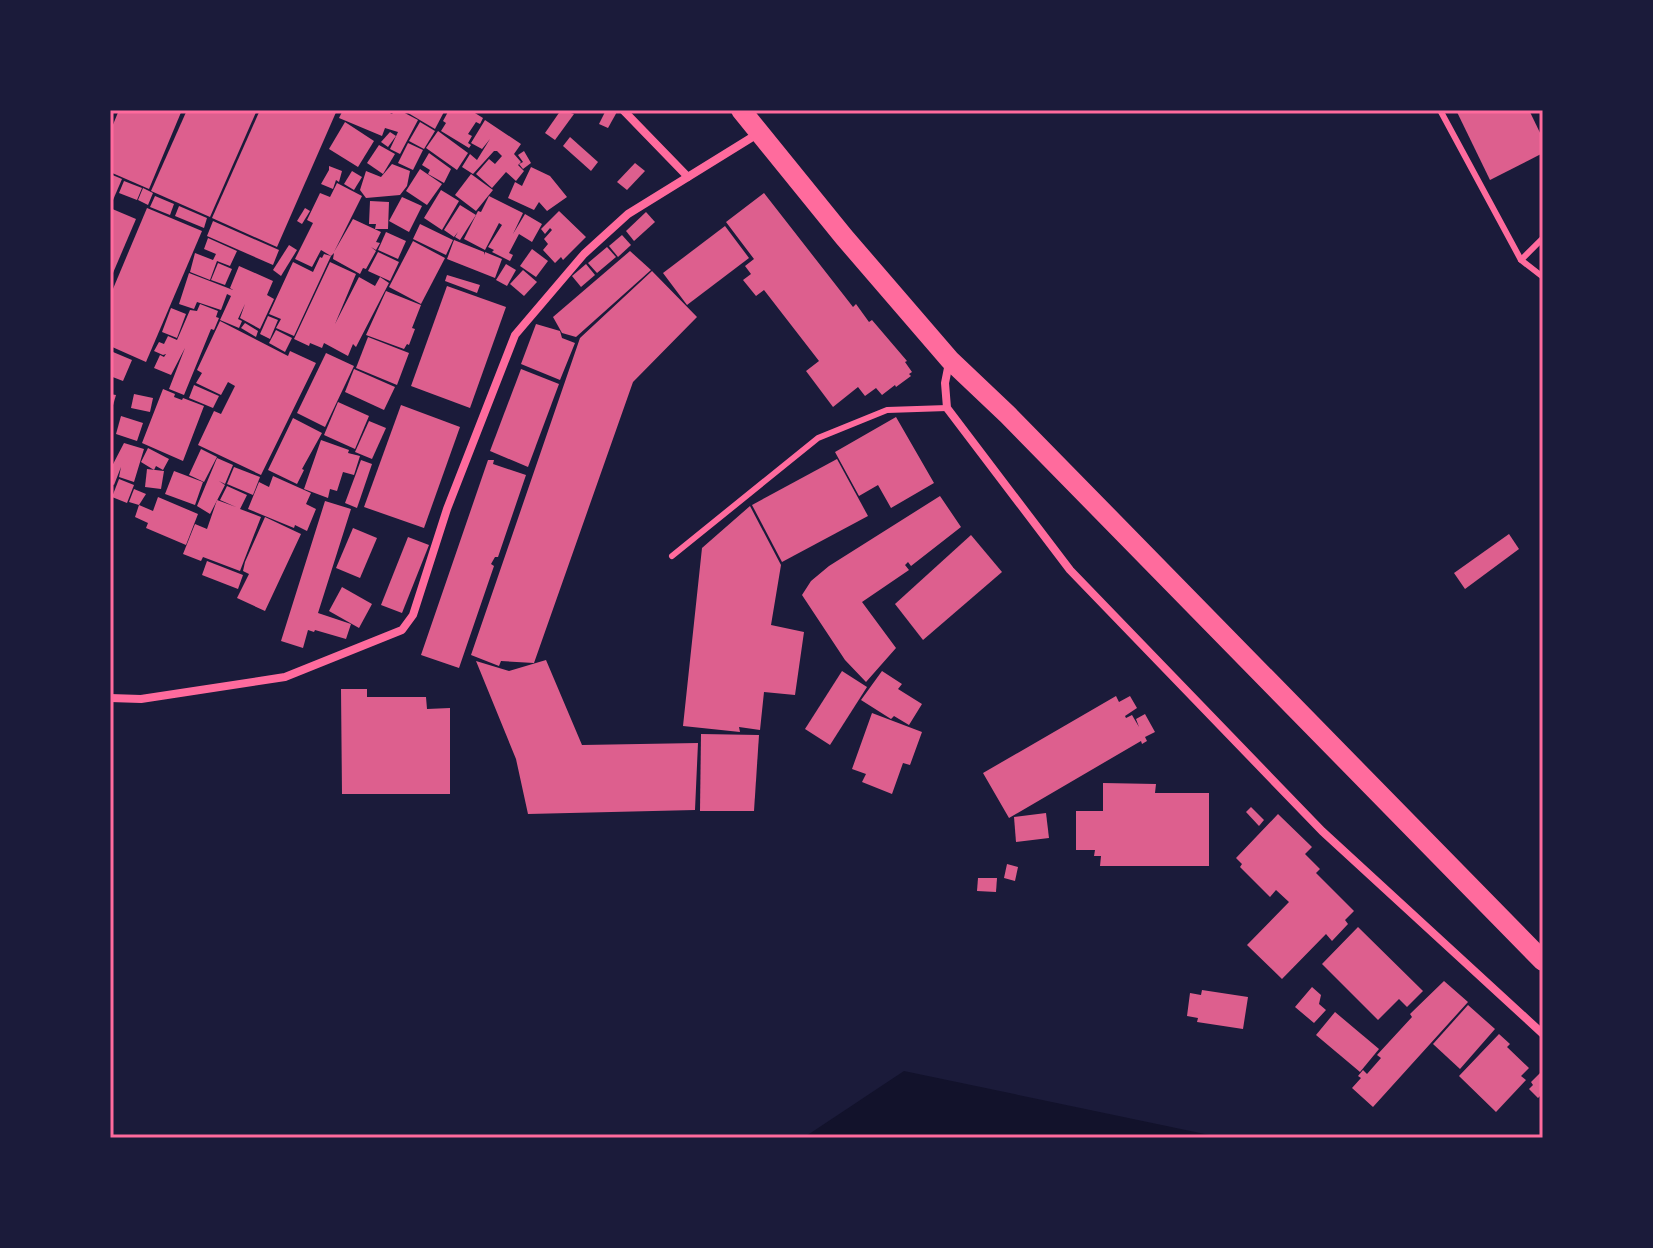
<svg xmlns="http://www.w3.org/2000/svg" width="1653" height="1248" viewBox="0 0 1653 1248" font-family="Cabin,sans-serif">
	<rect width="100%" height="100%" fill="#1b1b3a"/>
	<polygon fill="#12122b" points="904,1071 1224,1138 803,1138"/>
	<g fill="#dd5f8e">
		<polygon points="119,110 182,110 149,189 110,172 110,132"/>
		<polygon points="187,110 257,110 210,217 151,191"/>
		<polygon points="260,110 337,110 277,247 212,218"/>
		<polygon points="343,110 383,110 392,114 395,110 399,110 418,120 400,154 390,149 398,132 385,128 382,136 339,118"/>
		<polygon points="403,110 445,110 435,129"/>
		<polygon points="449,110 470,110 483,118 480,124 476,122 468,134 472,136 468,143 471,145 469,148 441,131 446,123 443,121"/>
		<polygon points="561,110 574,114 555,140 545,133"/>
		<polygon points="606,110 618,110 608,128 599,124"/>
		<polygon points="1456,110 1529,110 1543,139 1543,153 1490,180"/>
		<polygon points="485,120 521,144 514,154 521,162 518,165 524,171 516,181 506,172 492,188 476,174 489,159 495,164 502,156 497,151 494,151 473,174 462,167 470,154 477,160 490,139 482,149 471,143"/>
		<polygon points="345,122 374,141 358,167 329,149"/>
		<polygon points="420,122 435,131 424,149 409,141"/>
		<polygon points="438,131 468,153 457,170 426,148"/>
		<polygon points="390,132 396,136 388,147 381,142"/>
		<polygon points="570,137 598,162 591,171 563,146"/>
		<polygon points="408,143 423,150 413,170 398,163"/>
		<polygon points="379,145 395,154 383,174 367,163"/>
		<polygon points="524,151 531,163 523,169 519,164 523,162 518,155"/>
		<polygon points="429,153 451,169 444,183 428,174 430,170 422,165"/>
		<polygon points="635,163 645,171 627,190 617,182"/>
		<polygon points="392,164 410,171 407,186 400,195 366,198 360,190 366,171 381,177"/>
		<polygon points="329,166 342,171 339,182 336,180 333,189 321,184 329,170"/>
		<polygon points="531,167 550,176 567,197 547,211 539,202 534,210 508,198 515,182 522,186"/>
		<polygon points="420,169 442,184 427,205 406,191"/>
		<polygon points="352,171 362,177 354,190 344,184"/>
		<polygon points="110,174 122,179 110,207"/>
		<polygon points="471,174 493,190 476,211 455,195"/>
		<polygon points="124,181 142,188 137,200 119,193"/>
		<polygon points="337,183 362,196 334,252 353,219 381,232 376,242 380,243 376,250 371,247 376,251 366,269 363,268 360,274 333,259 334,253 331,256 321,250 312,267 295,259 313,223 307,220 320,193 330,197"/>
		<polygon points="143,188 153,193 148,205 138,200"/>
		<polygon points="441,190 459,201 442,230 424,218"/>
		<polygon points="764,193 853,307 856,304 869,322 872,320 907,361 905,362 912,372 909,374 911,376 896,387 895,385 882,395 876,388 865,396 858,387 833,407 806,371 819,361 764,290 756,296 743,280 751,274 745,266 754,259 726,222"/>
		<polygon points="155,196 174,204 170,215 150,207"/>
		<polygon points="489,196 523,213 513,234 525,214 542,224 532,242 519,234 509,253 513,255 510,261 492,252 494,250 488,247 502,225 499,223 485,250 464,239 478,211 481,212"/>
		<polygon points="402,197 422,206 409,232 389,221"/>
		<polygon points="370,201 389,202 388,229 375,229 376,224 369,224"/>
		<polygon points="460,205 476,215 460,240 455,237 458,232 454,237 444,230"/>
		<polygon points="179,206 207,218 204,228 175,216"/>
		<polygon points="110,208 136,219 110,280"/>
		<polygon points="147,208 202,231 146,362 110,346 110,296"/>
		<polygon points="305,208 310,211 302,224 297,221"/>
		<polygon points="559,211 586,237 563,260 561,257 555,263 543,250 548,244 544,239 552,230 550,228 545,234 541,229"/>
		<polygon points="646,212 655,222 634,241 626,231"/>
		<polygon points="213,221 279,250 273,265 207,236"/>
		<polygon points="420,224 453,240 446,255 413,239"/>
		<polygon points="725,226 749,258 687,305 663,273"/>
		<polygon points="386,232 406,241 398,259 378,250"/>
		<polygon points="622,235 631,245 618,257 609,246"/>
		<polygon points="208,238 237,251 230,266 217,261 210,280 190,272 195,253 213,260 216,254 204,249"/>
		<polygon points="454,240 484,252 484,255 485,252 502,259 495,278 447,259"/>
		<polygon points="413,241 445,258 421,304 389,287"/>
		<polygon points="289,245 297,250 281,276 273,270"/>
		<polygon points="607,247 616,257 597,273 588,263"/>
		<polygon points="532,249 548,261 536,277 520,266"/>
		<polygon points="630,251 651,270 576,337 562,333 553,317"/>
		<polygon points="378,252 399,262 390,281 368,271"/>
		<polygon points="324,254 331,256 294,336 276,328 281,319 269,314 293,262 313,272 320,257 322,258"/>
		<polygon points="330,262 356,274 335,324 359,277 375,286 380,277 389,283 356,347 353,344 348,356 324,343 322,348 310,343 309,346 294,339"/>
		<polygon points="218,263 232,269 225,285 211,280"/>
		<polygon points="506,264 516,270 507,286 496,280"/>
		<polygon points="586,264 595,275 581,287 572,276"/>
		<polygon points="239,266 273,281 267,295 274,299 260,329 240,318 245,304 238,319 242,321 239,328 220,320 231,296 227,294 221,310 197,302 194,309 179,304 189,273 233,290 230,288"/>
		<polygon points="523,270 537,282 524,296 510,284"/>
		<polygon points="652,271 697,317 633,382 534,663 501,661 499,666 471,655 580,338"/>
		<polygon points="447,275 480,285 477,293 445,281"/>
		<polygon points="447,286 506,307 470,408 411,386"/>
		<polygon points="386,291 421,305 412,328 415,329 409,345 407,344 404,349 366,335"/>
		<polygon points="200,304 218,311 216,317 219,318 214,330 211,329 184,395 169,389 185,348 171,375 154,368 160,355 164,357 166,354 163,355 154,351 159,342 164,344 168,336 177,340 190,310 197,311"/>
		<polygon points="171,308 186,314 177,338 162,332"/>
		<polygon points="268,316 278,320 270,339 260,334"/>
		<polygon points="220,321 288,356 290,351 316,363 261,475 198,445 214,411 221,414 235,386 228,382 221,395 196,383 202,373 197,370"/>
		<polygon points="245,323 258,331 256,337 241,328"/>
		<polygon points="536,324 560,331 562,338 575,343 560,380 521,364"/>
		<polygon points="276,330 292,338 285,352 269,343"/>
		<polygon points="368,337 409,353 397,385 356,368"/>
		<polygon points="113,352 132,360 123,381 110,376 112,366 110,360"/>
		<polygon points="326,353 354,366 325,427 297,413"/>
		<polygon points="354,369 395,387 384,410 345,392"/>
		<polygon points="521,369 559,384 528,467 490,451"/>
		<polygon points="194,385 219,396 213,408 189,398"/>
		<polygon points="163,389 175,394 174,397 182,400 183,398 204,406 183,461 142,443"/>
		<polygon points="110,394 116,395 111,412 110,412"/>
		<polygon points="134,394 153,398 150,412 131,408"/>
		<polygon points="338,402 369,416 355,449 324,435"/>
		<polygon points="401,405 460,427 424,528 364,507"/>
		<polygon points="121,416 143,423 137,441 116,434"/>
		<polygon points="896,417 934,483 891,508 878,485 859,496 835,452"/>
		<polygon points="293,418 322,433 302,469 304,470 297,484 268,470"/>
		<polygon points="369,421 386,428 372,459 355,452"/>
		<polygon points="321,440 349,450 348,453 360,456 354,475 343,472 337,491 330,489 328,498 304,489"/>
		<polygon points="124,443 144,449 134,482 119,477 121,467 114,485 110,483 110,470"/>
		<polygon points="148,448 169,459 163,470 156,466 154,470 141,462"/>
		<polygon points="201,449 217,457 204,482 189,475"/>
		<polygon points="217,458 233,465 225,484 219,481 225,485 210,514 197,506"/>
		<polygon points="837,459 868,516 782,562 752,505"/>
		<polygon points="361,460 372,464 357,508 345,503"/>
		<polygon points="488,460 494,460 493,464 526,475 498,557 495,557 491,564 494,566 459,668 421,655"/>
		<polygon points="234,467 260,477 253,495 227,484"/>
		<polygon points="147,469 164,471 161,489 145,487"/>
		<polygon points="174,471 203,482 195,505 165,494"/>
		<polygon points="273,476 311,493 306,504 316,509 307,531 295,525 294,528 248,509 259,482 269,487"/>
		<polygon points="119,479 134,485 127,503 112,497"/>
		<polygon points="227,486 247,495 240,509 261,517 240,571 203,557 201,561 183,554 195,524 207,529 217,500 236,507 220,500"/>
		<polygon points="134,489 146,494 139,505 129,502"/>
		<polygon points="940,496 961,527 911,566 908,562 905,565 909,570 862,602 896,648 866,682 845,660 802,595 811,581 829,566"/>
		<polygon points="158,497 198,514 186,545 146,528 148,523 135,517 139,505 153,511"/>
		<polygon points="325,501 351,509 318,613 351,624 346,639 315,630 314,632 308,630 303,648 281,641"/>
		<polygon points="750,506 781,565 771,625 804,632 795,695 764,692 760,730 739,727 740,732 683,726 702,548"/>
		<polygon points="265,517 301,534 265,611 237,598 249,574 243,571 245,562"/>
		<polygon points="353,528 377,538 360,578 336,568"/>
		<polygon points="1509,534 1519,549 1465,589 1454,573"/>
		<polygon points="971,535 1002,572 923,640 895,604"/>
		<polygon points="408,537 429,545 402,613 381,605"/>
		<polygon points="207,561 243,575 238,589 202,575"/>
		<polygon points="342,587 372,604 359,628 329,611"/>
		<polygon points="546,660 582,745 698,743 695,810 528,814 516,759 476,661 509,671"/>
		<polygon points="842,671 867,687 830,745 805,729"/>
		<polygon points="882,671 902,684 898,689 922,704 909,725 894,716 891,719 861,700"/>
		<polygon points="341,689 367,689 367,697 426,697 427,709 450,708 450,794 342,794"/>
		<polygon points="1116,696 1119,702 1130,696 1137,708 1125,716 1126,718 1132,715 1139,727 1136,719 1145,714 1155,732 1145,737 1147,741 1142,744 1141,741 1009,818 983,773"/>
		<polygon points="872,713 922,732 910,765 903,763 892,794 862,782 866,774 852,769"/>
		<polygon points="701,734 759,735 754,811 700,811"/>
		<polygon points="1103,783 1156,784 1155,793 1209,793 1209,866 1100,866 1101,856 1094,856 1095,850 1076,850 1076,811 1103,811"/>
		<polygon points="1251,807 1264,820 1259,826 1246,812"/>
		<polygon points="1046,813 1049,838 1016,842 1014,817"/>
		<polygon points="1278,814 1312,847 1305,854 1320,869 1316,873 1354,911 1345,920 1348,924 1332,941 1326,934 1282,979 1247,945 1289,902 1276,890 1270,897 1240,867 1242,864 1236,858"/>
		<polygon points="1007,864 1018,867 1015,881 1004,878"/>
		<polygon points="978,878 997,878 996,892 977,891"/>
		<polygon points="1358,927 1423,991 1407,1007 1399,999 1378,1020 1322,964"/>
		<polygon points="1444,981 1468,1002 1373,1107 1352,1088 1361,1078 1358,1076 1363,1070 1367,1074 1381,1058 1377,1055 1412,1017 1410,1014"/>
		<polygon points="1312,987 1321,995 1319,1004 1326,1010 1314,1023 1295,1007"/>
		<polygon points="1202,990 1248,997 1243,1029 1197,1022 1198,1018 1187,1016 1190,993 1201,995"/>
		<polygon points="1468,1005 1495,1029 1460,1069 1433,1044"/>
		<polygon points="1335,1012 1379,1049 1360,1072 1316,1035"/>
		<polygon points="1499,1034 1510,1044 1507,1047 1529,1068 1521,1076 1526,1080 1496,1112 1459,1076"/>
		<polygon points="1543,1070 1543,1093 1538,1098 1529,1089 1533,1085 1531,1082"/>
	</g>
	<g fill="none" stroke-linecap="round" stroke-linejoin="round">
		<g stroke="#ff6b9d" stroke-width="6">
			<polyline points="1440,110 1521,260 1543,277"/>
			<polyline points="1521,260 1543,238"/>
			<polyline points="672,556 818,438 887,410 947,408"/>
		</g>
		<g stroke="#ff6b9d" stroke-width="8">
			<polyline points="623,110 688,177"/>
			<polyline points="949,363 945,383 947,408 1070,570 1322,831 1543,1034"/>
			<polyline points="110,698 141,699 285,677 402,630 413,615 447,509 515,335 584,254 628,214 759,133"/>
		</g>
		<polyline stroke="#ff6b9d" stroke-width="20" points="741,110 844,237 950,360 1008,415 1543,961"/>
	</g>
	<rect width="1653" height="1248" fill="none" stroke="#1b1b3a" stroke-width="224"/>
	<rect x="112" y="112" width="1429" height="1024" fill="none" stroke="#ff6b9d" stroke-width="3"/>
</svg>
